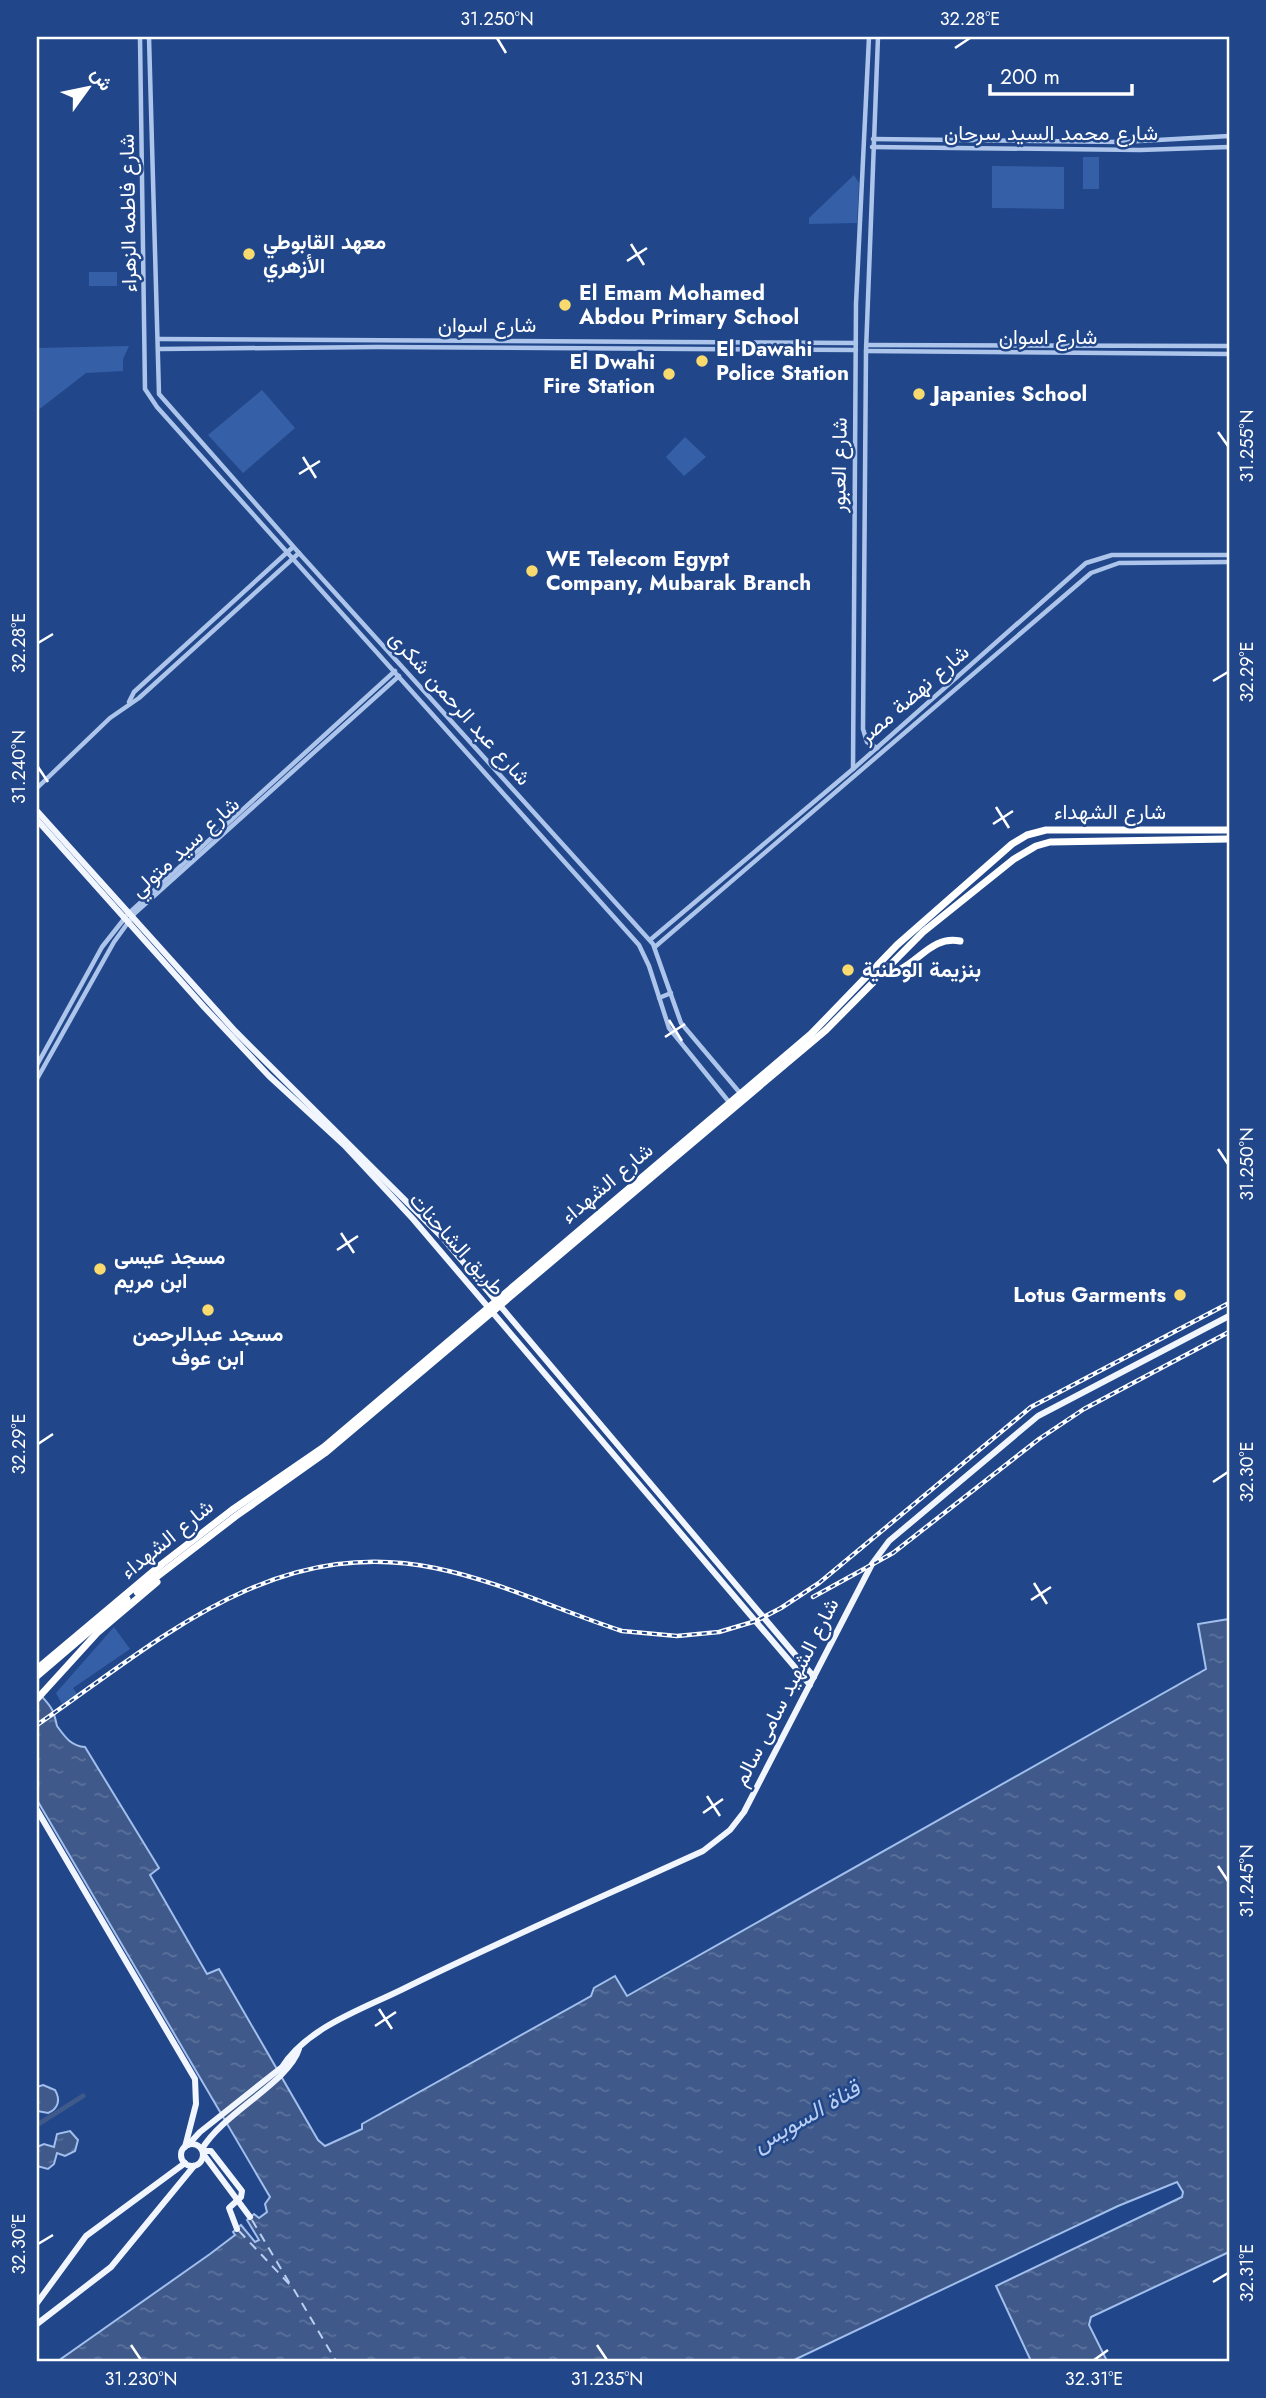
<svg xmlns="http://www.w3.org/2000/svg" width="1266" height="2398" viewBox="0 0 1266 2398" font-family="Jost,Vazirmatn,sans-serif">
	<defs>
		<pattern id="water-ripples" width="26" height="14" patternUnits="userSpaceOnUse" patternTransform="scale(1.75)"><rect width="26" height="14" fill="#3e598a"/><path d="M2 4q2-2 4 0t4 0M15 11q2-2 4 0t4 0" fill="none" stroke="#5b729c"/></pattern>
	</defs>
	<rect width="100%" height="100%" fill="#21478a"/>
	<g fill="#3560a7">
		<rect x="1083" y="157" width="16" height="32"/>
		<polygon points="992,166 1064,167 1064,209 992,208"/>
		<polygon points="854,175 859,183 857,223 809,224 809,218"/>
		<rect x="89" y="272" width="28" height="14"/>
		<polygon points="129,346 123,359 123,371 86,373 37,411 37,348"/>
		<polygon points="262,390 295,428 243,473 208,435"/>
		<polygon points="685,437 706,457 684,476 666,457"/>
		<polygon points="114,1627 130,1649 73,1688 77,1694 62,1704 56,1693"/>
	</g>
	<g fill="url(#water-ripples)" stroke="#a1beec" stroke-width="2">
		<path d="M1229,1619V2252L1091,2317L1089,2325L1107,2361H1031L996,2286L1182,2197L1183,2192L1177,2182L1118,2206L792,2361H58L210,2254L235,2235L233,2232L241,2225L255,2242L259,2240L247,2220L254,2214L259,2218L267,2212L265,2204L270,2197L37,1800V1691C51,1707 53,1707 57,1726C65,1737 71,1746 85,1747L159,1868L150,1875L207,1974L219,1969L318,2140L325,2146L362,2129V2124L591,1996L594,1988L615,1976L627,1996L1206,1669L1198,1624Z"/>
		<path d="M43,2085L55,2090C61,2100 58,2109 48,2113L37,2111V2087Z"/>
		<polygon points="70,2131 78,2140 75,2151 65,2156 57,2153 54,2164 48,2169 37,2166 37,2147 44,2144 54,2147 57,2134"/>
	</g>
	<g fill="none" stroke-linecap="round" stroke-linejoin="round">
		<polyline stroke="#3e598a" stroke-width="5" points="37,2125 83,2096"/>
		<g stroke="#b9cff2" stroke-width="2" stroke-dasharray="9 7" stroke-linecap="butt">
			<polyline points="252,2220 290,2284"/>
			<polyline points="239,2231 293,2288 336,2361"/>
		</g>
		<g stroke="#adc5eb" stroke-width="4.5">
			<polyline points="140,37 145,389 157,407 639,945 649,966 669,1028 729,1102"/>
			<polyline points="149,37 159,394 299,553 653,944 681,1023 740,1093"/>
			<polyline points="873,139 1122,142 1229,136"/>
			<polyline points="872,147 1140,150 1229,147"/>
			<polyline points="159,339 856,343"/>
			<polyline points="866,345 1229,346"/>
			<polyline points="160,349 377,347 856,350"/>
			<polyline points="866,351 1229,354"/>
			<polyline points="129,702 134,692 293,547"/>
			<polyline points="877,748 867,742 863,729 866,351 878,37"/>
			<polyline points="853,769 856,304 869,37"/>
			<polyline points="37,788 110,718 139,698 299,553"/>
			<polyline points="650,940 853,769 1086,563 1112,555 1229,555"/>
			<polyline points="656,946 1091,573 1119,563 1229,562"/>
			<polyline points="659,998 671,993"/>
			<polyline points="37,1065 102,947 128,914 395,671"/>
			<polyline points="37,1079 114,942 135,913 399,676"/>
		</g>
		<g stroke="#f1f5fe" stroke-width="6">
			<polyline points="37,811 235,1031 442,1237 814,1677"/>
			<polyline points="37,820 204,1007 269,1076 344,1145 413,1219 810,1685"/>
			<polyline points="37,1810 195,2079 196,2104 185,2147"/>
			<circle cx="192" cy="2155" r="11"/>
			<path d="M188,2145L200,2132L282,2067C307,2028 360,2010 401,1990C500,1941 602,1897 703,1851L730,1830L744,1812L872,1564L889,1541L1038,1416L1229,1316"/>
			<path d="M202,2149C223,2113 289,2082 299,2049"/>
			<polyline points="203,2151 211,2151 242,2191 241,2197 229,2208 237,2229"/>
			<polyline points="204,2155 250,2217"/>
			<polyline points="37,2303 86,2236 185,2163"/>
			<polyline points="37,2324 111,2267 194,2166"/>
		</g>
		<g stroke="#fff" stroke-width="7">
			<path d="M881,972C913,977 926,934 960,941"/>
			<polyline points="137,1592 236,1516 325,1453 826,1030 923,932 1014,859 1036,846 1050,842 1229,839"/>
			<polyline points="37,1669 162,1564 232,1510 324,1447 811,1034 897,945 1012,844 1027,835 1046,830 1229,830"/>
			<polyline points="37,1676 127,1599"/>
			<polyline points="37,1699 98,1632 157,1582"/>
		</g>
		<g stroke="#fff" stroke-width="4.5">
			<g id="rail">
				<polyline points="813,1597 893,1553 1039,1439 1084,1409 1229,1332"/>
				<path d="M37,1725C160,1640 273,1535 435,1568C499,1581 560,1611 622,1631L677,1636L719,1632L756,1621L781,1608L819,1583L1031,1407L1229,1303"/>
			</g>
		</g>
		<use href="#rail" stroke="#21478a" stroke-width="2" stroke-dasharray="5" stroke-linecap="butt"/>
	</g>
	<path fill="none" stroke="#fff" stroke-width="2.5" d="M497,38L506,53M955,48L970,38M631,244L644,265M627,261L647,248M1218,432L1228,446M303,457L316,478M299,474L320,461M38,643L53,634M1213,681L1228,672M38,767L48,782M996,807L1009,828M993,824L1013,811M669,1020L682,1041M665,1037L685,1024M1218,1149L1228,1164M341,1233L354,1253M337,1250L358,1236M38,1444L53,1434M1213,1482L1228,1472M1034,1583L1047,1604M1031,1600L1051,1587M707,1796L720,1816M703,1813L723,1799M1218,1866L1228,1881M379,2009L392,2029M375,2026L396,2012M38,2244L53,2235M1213,2282L1228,2273M131,2345L141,2360M597,2345L607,2360M1094,2360L1108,2350"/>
	<g fill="#f8da6e" stroke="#21478a" stroke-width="2.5">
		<circle cx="249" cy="254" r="7"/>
		<circle cx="565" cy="305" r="7"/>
		<circle cx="702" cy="361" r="7"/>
		<circle cx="669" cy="374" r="7"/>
		<circle cx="919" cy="394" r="7"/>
		<circle cx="532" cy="571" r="7"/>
		<circle cx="848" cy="970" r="7"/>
		<circle cx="100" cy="1269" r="7"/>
		<circle cx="1180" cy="1295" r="7"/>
		<circle cx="208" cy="1310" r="7"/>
	</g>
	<g text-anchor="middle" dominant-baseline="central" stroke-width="5" stroke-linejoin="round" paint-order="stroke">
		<g font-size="21" fill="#fff" stroke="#21478a">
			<text x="1051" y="133">شارع محمد السيد سرحان</text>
			<text transform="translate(128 213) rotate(-91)">شارع فاطمه الزهراء</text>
			<text x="487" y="325">شارع اسوان</text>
			<text x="1048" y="337">شارع اسوان</text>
			<text transform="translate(839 465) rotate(-89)">شارع العبور</text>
			<text transform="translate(914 694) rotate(-41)">شارع نهضة مصر</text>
			<text transform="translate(460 708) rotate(48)">شارع عبد الرحمن شكرى</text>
			<text x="1110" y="812">شارع الشهداء</text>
			<text transform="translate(185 847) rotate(-42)">شارع سيد متولي</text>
			<text transform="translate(607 1183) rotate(-40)">شارع الشهداء</text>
			<text transform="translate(457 1244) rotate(48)">طريق الشاحنات</text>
			<text transform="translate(167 1539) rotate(-39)">شارع الشهداء</text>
			<text transform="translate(786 1692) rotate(-63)">شارع الشهيد سامى سالم</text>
		</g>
		<g font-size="21" font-weight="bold" fill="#fff" stroke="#21478a" text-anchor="start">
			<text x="263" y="242">معهد القابوطي<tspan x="263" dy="24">الأزهري</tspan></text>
			<text x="579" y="293">El Emam Mohamed<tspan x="579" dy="24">Abdou Primary School</tspan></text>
			<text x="716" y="349">El Dawahi<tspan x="716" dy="24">Police Station</tspan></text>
			<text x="655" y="362" text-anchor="end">El Dwahi<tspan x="655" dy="24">Fire Station</tspan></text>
			<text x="933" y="394">Japanies School</text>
			<text x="546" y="559">WE Telecom Egypt<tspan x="546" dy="24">Company, Mubarak Branch</tspan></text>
			<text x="862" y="970">بنزيمة الوطنية</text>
			<text x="114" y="1257">مسجد عيسى<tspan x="114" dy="24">ابن مريم</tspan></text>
			<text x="1166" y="1295" text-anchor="end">Lotus Garments</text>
			<text x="208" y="1334" text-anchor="middle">مسجد عبدالرحمن<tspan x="208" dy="24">ابن عوف</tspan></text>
		</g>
		<g font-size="23" font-style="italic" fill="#b9cff2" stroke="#21478a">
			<text transform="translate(806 2116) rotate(-30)">قناة السويس</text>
		</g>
	</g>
	<rect width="1266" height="2398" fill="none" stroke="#21478a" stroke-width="77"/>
	<g transform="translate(88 88) rotate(57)" stroke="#21478a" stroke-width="5" paint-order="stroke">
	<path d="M0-5L12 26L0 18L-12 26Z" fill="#ffffff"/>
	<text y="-10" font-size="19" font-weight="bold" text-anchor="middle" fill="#ffffff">ش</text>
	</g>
	<path d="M990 84v10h142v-10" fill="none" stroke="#ffffff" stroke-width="3.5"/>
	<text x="1000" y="84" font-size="21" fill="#ffffff" stroke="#21478a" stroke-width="5" paint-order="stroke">200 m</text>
	<rect x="38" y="38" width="1190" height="2322" fill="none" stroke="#fff" stroke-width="2.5"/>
	<g font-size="18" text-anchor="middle" fill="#fff">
		<text x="497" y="25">31.250°N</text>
		<text x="970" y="25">32.28°E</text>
		<text transform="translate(1247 446) rotate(-90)" y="6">31.255°N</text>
		<text transform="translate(19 643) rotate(-90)" y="6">32.28°E</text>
		<text transform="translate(1247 672) rotate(-90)" y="6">32.29°E</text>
		<text transform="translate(19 767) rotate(-90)" y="6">31.240°N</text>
		<text transform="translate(1247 1164) rotate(-90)" y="6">31.250°N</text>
		<text transform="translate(19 1444) rotate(-90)" y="6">32.29°E</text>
		<text transform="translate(1247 1472) rotate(-90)" y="6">32.30°E</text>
		<text transform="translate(1247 1881) rotate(-90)" y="6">31.245°N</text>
		<text transform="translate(19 2244) rotate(-90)" y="6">32.30°E</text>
		<text transform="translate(1247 2273) rotate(-90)" y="6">32.31°E</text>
		<text x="141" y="2385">31.230°N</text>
		<text x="607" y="2385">31.235°N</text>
		<text x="1094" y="2385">32.31°E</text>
	</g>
</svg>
